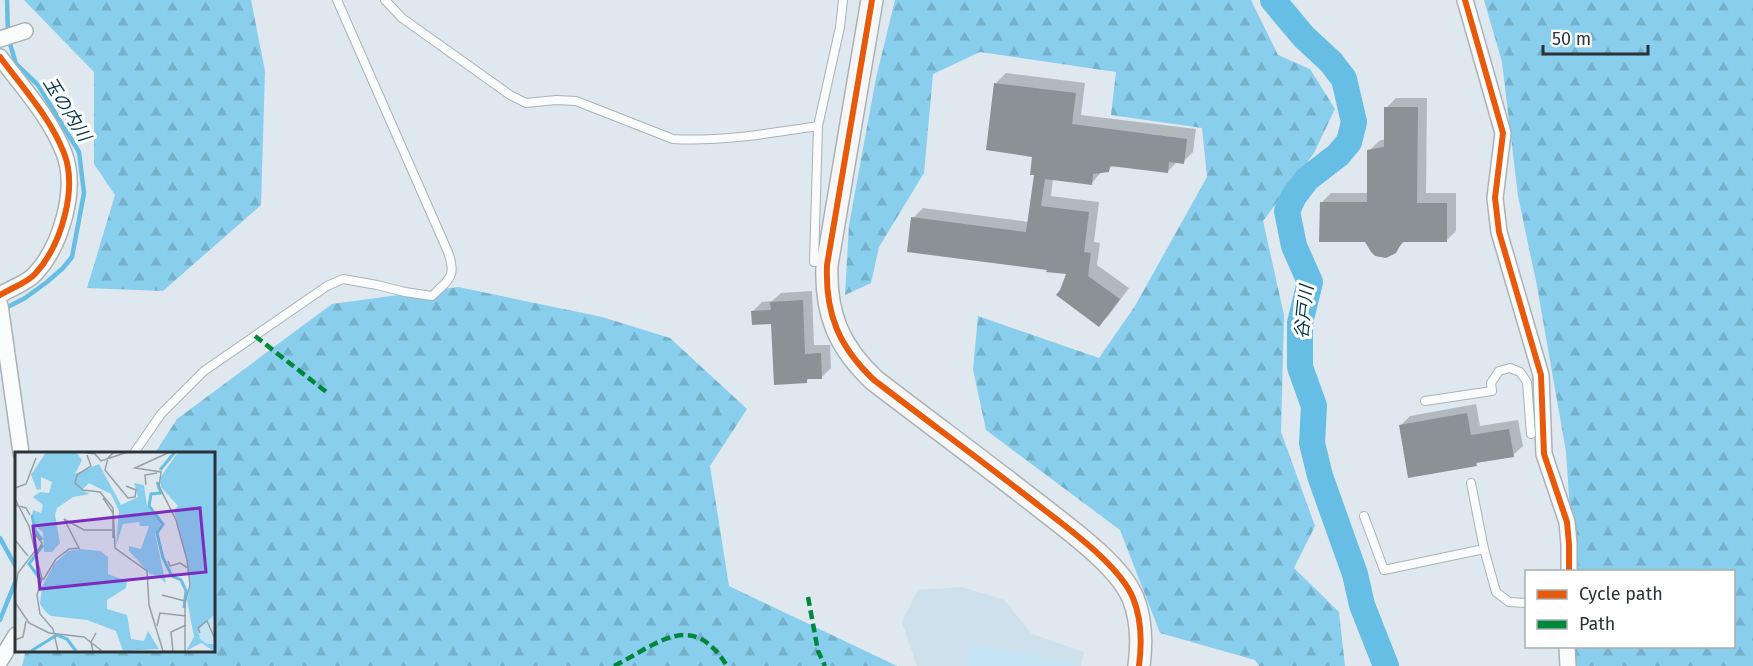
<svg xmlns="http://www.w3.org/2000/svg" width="1753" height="666" viewBox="0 0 1753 666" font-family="'Fira Sans','Noto Sans JP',sans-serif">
	<defs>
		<pattern id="forest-firs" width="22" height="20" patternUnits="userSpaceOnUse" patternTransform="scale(1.5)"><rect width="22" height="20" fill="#89ceed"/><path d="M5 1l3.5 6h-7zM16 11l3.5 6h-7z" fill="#76b1cc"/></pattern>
	</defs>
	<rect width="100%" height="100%" fill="#dee8ee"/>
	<polygon fill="#cde0eb" points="962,587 1004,600 1032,634 1084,652 1081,666 917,666 902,622 918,590"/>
	<g fill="url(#forest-firs)">
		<polygon points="24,0 251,0 265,71 261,205 163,291 87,288 115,195 94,164 94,72"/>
		<polygon points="895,0 1251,0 1278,55 1310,69 1335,109 1314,153 1263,221 1284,315 1281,432 1315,526 1294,568 1339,612 1345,666 1259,666 1255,660 1160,633 1120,530 986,430 973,369 978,316 1099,358 1135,306 1207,177 1202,128 1111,115 1116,72 980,52 933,74 924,173 879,247 871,283 845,295 849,225 876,78"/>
		<polygon points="1484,0 1753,0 1753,666 1573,666 1573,647 1734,646 1734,572 1574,571 1566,452 1537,286 1518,196 1502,62"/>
		<polygon points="458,287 602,317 670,338 747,409 710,466 729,586 897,666 22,666 26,650 213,650 213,453 155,453 177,419 332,304"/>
	</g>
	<polygon fill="#c4e4f4" points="971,644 1074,663 1073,666 967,666"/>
	<g fill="#0003">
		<polygon points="1006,73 1085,83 1081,115 1196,129 1193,152 1183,162 1177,162 1167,172 1114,165 1108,170 1102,171 1092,183 1053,179 1051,196 1099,202 1094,242 1100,243 1097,265 1129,288 1109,315 1099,325 1068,273 1048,269 913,218 923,208 1029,222 1035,174 1034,155 996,83"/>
		<polygon points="1396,98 1427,98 1426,193 1456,193 1456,231 1446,241 1406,240 1395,251 1365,240 1321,203 1331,193 1369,193 1369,151 1379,141 1385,139 1386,108"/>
		<polygon points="812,291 814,345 830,345 831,368 822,377 810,378 806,381 772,323 753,311 762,302 772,301 781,293"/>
		<polygon points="1476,404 1480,426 1518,420 1523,446 1513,455 1479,461 1476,465 1401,425 1410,416"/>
	</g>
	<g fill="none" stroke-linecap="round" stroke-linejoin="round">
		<g stroke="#67bee4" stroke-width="4.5">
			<polyline points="2,310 25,298 47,282 63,268 72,257 84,193 79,152 38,85 16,64 8,37 7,0"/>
			<polyline points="0,538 16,567"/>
			<polyline points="0,620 16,580"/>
		</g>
		<polyline stroke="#67bee4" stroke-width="26" points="1273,0 1304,37 1331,62 1344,79 1354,122 1349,142 1338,155 1307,179 1294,196 1287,211 1294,246 1310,282 1300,323 1300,367 1314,406 1312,443 1320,476 1355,574 1362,605 1386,666"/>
	</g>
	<g fill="#8a9296">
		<polygon points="994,83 1076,93 1072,124 1187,139 1184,164 1169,162 1168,173 1110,166 1109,172 1093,174 1092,185 1045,179 1041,206 1089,212 1084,252 1091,253 1088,276 1120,299 1099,327 1056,295 1060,290 1066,274 1046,272 1047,270 907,252 911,217 1026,232 1034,175 1030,175 1032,157 986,150"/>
		<polygon points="1384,107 1418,107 1417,203 1447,203 1447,242 1402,242 1396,253 1386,258 1375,256 1371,252 1365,242 1319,242 1320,202 1367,202 1367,150 1384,147"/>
		<polygon points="803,300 805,354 821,353 822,379 807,379 807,383 774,385 771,324 752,325 751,311 771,310 770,302"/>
		<polygon points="1467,413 1471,435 1509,429 1514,457 1476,463 1477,466 1408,478 1399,425"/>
	</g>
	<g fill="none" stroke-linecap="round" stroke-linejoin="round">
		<g stroke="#aab2b6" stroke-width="10">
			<g id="lane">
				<path d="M385,0L402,18L510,95L526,103L556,100L576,101L673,139C719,142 772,133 818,126"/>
				<polyline points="814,262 818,126 840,27 843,0"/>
				<polyline points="1425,401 1492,391 1491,383 1499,371 1510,368 1520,372 1527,382 1531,434"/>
				<path d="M134,453L161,414L204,371L327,286L343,279L377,285L405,292L432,296C449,279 457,277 448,252L337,0"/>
				<polyline points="1471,483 1484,549"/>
				<polyline points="1364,516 1384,570 1484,549 1496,592 1509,602 1526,603"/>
			</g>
		</g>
		<g stroke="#aab2b6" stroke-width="18">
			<g id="street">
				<polyline points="1465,0 1503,133 1495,198 1499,232 1541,375 1544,454 1567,522 1569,544 1569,572"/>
				<polyline points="0,39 25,31"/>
				<path d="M0,57C23,88 50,117 64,153C78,189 61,246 35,274C27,283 11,288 0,295"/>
				<polyline points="0,305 21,453"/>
				<polyline points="1567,646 1568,666"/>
				<polyline points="0,661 16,635"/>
			</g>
		</g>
		<g stroke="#aab2b6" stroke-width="24">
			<path id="secondary" d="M872,0L827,265C825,314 839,347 874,380C930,423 987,465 1042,508C1070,530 1120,566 1133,598C1142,620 1142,643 1139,666"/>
		</g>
		<use href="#lane" stroke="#fafcfc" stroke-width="8"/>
		<use href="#street" stroke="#fafcfc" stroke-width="15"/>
		<use href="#secondary" stroke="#f7f6f6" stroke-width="21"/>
		<g stroke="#00873e" stroke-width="4.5" stroke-dasharray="9 4.5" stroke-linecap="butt">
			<polyline points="255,336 329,394"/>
			<polyline points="808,597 818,651 825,666"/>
			<path d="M614,666C658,644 692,609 727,666"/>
		</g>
		<g stroke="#fff" stroke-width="10">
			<g id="cycleway">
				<path d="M872,0L827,265C825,314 839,347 874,380C930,423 987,465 1042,508C1070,530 1120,566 1133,598C1142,620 1142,643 1139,666"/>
				<polyline points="1465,0 1503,133 1495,198 1499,232 1541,375 1544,454 1567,522 1569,544 1569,572"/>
				<path d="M0,57C23,88 50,117 64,153C78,189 61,246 35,274C27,283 11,288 0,295"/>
			</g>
		</g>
		<use href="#cycleway" stroke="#e8590c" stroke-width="6"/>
	</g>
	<g text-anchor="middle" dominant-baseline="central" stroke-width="6" stroke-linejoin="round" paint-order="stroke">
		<g font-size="18" font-style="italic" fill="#053a4e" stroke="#fff">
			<text transform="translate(67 109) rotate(58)">玉の内川</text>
			<text transform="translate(1304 312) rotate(-84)">谷戸川</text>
		</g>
	</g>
	<g transform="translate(15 452)">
		<rect width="200" height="200" fill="#dee8ee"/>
		<path d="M31,0H61L67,8L60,22L84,12L106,53L123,45L119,31L129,33L132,54L146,71L140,82L151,132L144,124L135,122L114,99V94L126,97L134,74H125L124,70L108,72L101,94L104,59L96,42L74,31L67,38L75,42L58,45L42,56L40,63L45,91L37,100H29L28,80L20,74L17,63L18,58L26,61L28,53L18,45L25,40L34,41L37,30L26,25V37L22,38L16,23ZM163,0H199V163L192,192H199V199L186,191L171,199L179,185L172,148L175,135L173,113L159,58L163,54L146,35L145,26ZM65,97L85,99L93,105V122L112,129L111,136L92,148V157L112,163L116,187L129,189L133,179L144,197L108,199L101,179L72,168L36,164L30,159L25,152L27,135L39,112L53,99Z" fill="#89ceed"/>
		<path d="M199,163V192H192L185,187L183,178Z" fill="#c4e4f4"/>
		<path fill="none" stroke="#67bee4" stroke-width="3" d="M145,18L160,0M142,30L146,41L136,42L134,54L148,72L142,81L148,106L157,124L166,128L171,139L169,156M17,63L20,78L27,88M26,128L14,112L28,93M16,199L42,183L52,187L61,199"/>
		<path fill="none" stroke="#96a0a5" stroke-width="1.5" d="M68,0L80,2L86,9L113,0M99,0L93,6L90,18L113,46L120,45L121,38L111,34M155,0L120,16L146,20L144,34L161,68L172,108L175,133L170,150V199M72,3L76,14L62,23L60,31L68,38L85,40L98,56L100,96L132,119L134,153L148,199M131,33L130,23L142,21M0,36L11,32L21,6M88,46L98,61V86M0,47L14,74L27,127L22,143L25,162L38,177L43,199M0,53L11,56L15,63M49,67L69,78H97M17,78L27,91L21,102M0,88L13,104M153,109L155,114L165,111L173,116M28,128L41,107L54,97L64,96L49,67M0,140L3,121L20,99M147,143L170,149M0,150L14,171L34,181L69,185L87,199M142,174L145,161L171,164M185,181L183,176L192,169L200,187M0,188L8,185L11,169M78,199L76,190L81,181M158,199L156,180L171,173"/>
		<path fill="#7b2cbf" fill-opacity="0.15" stroke="#7b2cbf" stroke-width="3" d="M185,56L191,120L25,137L18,74Z"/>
		<rect width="200" height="200" fill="none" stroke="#2b3337" stroke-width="3"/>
	</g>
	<rect x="1525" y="570" width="210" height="78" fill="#ffffff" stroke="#aaadaf" stroke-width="1.5"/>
	<rect x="1537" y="590" width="30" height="9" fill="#e8590c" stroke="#aaadaf" stroke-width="1.5"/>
	<text x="1579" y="600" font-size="18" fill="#2b3337">Cycle path</text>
	<rect x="1537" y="620" width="30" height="9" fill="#00873e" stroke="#aaadaf" stroke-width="1.5"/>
	<text x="1579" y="630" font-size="18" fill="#2b3337">Path</text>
	<path d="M1543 45v9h105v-9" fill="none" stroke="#2b3337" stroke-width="3"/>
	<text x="1552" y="45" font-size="18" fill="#2b3337" stroke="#ffffff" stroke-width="4.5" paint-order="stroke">50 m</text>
</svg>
